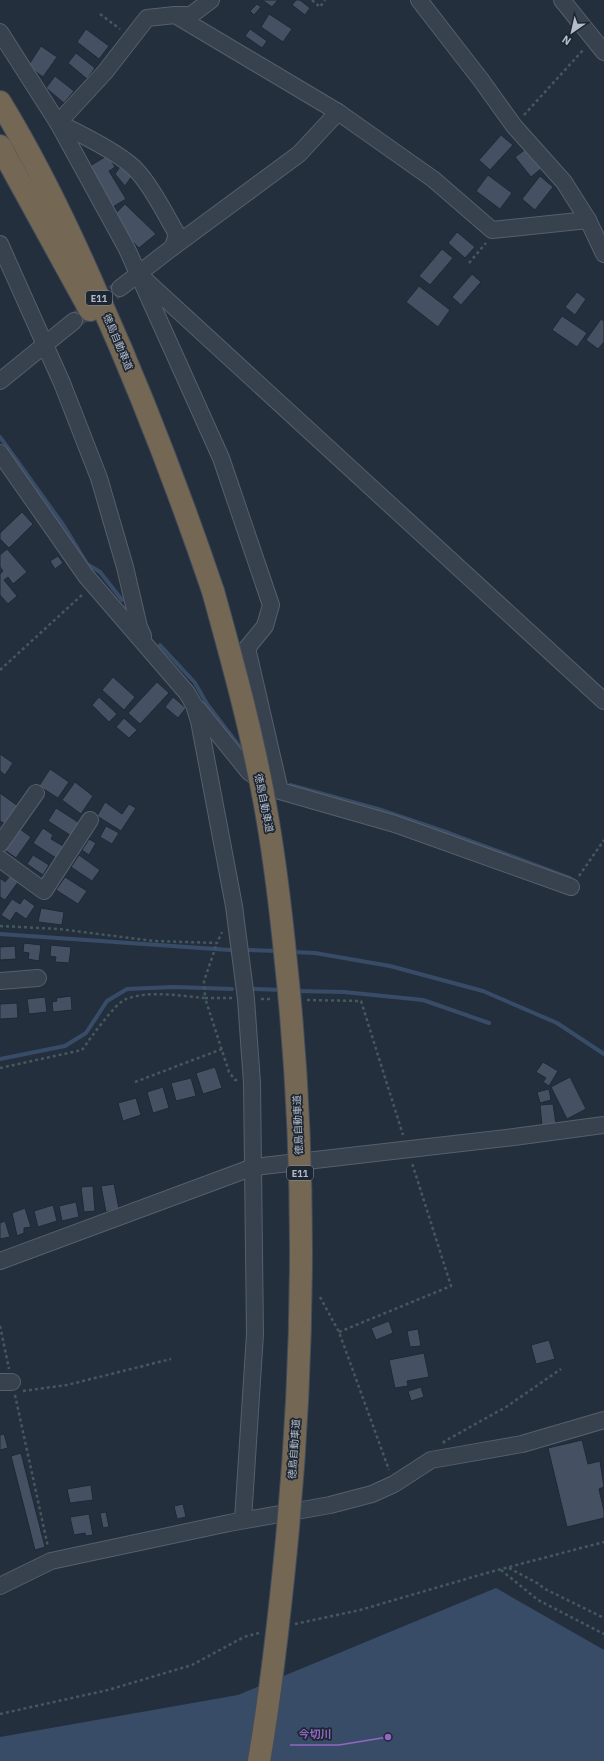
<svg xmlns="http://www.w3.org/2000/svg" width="604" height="1761" viewBox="0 0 604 1761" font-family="'IBM Plex Sans','Noto Sans JP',sans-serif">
	<rect width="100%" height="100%" fill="#242f3e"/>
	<polygon fill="#394c67" points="496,1588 604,1650 604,1761 0,1761 0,1737 238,1695"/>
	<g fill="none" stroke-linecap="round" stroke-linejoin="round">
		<g stroke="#394c67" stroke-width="4">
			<polyline points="0,437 64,526 87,564 100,572 122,600"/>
			<polyline points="160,645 195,683 207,704 246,755"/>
			<polyline points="290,785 378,809 449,833 570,878"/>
			<polyline points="0,934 230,950"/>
			<polyline points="249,950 278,951"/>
			<polyline points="291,952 315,953 390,966 483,991 557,1023 604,1054"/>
			<polyline points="253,989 283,990"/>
			<polyline points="295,991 344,992 423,1000 489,1023"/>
			<polyline points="0,1059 65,1046 86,1033 107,1001 127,989 174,987 232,989"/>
		</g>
	</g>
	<g fill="#455162" stroke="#1f2835">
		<polygon points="262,0 278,0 272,7"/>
		<polygon points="296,0 300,0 310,8 305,15 292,5"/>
		<polygon points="257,4 261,7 254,15 250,11"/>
		<polygon points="269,14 292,29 283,42 261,27"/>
		<polygon points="86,29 109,46 99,59 77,42"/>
		<polygon points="250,29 267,41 262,48 245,36"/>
		<polygon points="41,46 57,57 43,77 28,66"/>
		<polygon points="76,53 95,68 87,79 68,63"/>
		<polygon points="55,76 74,91 64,103 46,88"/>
		<polygon points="501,135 513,145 490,170 479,160"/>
		<polygon points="526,149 542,168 531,177 515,157"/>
		<polygon points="108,155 115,167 109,171 126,199 111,208 87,168"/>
		<polygon points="120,167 132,176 125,186 115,174"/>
		<polygon points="488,175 512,193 500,209 476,191"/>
		<polygon points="540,176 553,187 535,210 522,199"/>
		<polygon points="125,204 156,234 139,248 127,236 115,214"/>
		<polygon points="457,232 475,247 465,258 448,243"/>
		<polygon points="442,249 453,258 430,285 419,276"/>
		<polygon points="472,274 481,282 461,305 452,297"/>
		<polygon points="419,286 450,310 438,327 406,302"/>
		<polygon points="577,292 586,299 575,315 565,307"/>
		<polygon points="562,316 587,333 577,347 552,330"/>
		<polygon points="601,319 604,321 604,342 598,349 586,340"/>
		<polygon points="22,512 33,524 9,548 0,539 0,533"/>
		<polygon points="7,549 27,572 13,584 8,577 4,580 17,596 8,604 0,595 0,574 3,571 0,567 0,555"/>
		<polygon points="58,556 63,563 55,569 50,561"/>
		<polygon points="113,677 135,697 124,710 102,690"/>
		<polygon points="157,682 169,693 140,724 128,713"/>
		<polygon points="99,697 117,714 109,722 92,705"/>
		<polygon points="173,697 186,708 178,718 165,707"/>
		<polygon points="124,718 137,730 129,738 116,727"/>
		<polygon points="0,754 13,763 5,775 0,771"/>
		<polygon points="50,769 69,782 58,798 39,786"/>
		<polygon points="75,782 93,796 81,814 62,800"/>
		<polygon points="0,793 18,806 5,824 0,821"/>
		<polygon points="105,802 122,814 129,804 136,808 121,831 97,816"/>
		<polygon points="56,808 81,824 73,837 48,821"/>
		<polygon points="106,826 119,833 112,844 100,837"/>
		<polygon points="17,827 31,837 16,858 2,848"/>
		<polygon points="43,828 53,835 51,839 63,846 56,858 33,843"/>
		<polygon points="89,839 96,843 89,855 82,850"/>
		<polygon points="33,855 49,865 43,875 27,864"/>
		<polygon points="79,855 100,870 92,881 71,867"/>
		<polygon points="13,872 21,878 5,900 0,897 0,878 5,882"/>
		<polygon points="65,877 87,891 78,904 56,890"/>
		<polygon points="24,898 35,906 26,919 16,912 10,921 1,915 12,899 20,904"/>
		<polygon points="41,908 64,912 62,925 38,922"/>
		<polygon points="24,943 41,945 39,961 28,959 29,953 23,952"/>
		<polygon points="51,945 71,947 69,963 55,962 56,957 50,956"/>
		<polygon points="15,946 16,959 0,960 0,947"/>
		<polygon points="71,996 72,1010 53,1012 52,1002 57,1001 56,998"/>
		<polygon points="45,997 47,1012 29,1014 27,999"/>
		<polygon points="17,1003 18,1018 0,1019 0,1004"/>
		<polygon points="543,1062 558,1071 549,1086 543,1082 546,1078 536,1072"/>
		<polygon points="215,1067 222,1088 203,1094 196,1073"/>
		<polygon points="570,1077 586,1109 567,1119 551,1087"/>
		<polygon points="191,1078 196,1096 176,1101 171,1083"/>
		<polygon points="163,1087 169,1108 153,1113 147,1092"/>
		<polygon points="549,1089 551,1100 540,1103 537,1092"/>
		<polygon points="136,1098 141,1115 123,1121 118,1103"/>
		<polygon points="553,1104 556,1124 542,1126 540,1105"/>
		<polygon points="114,1184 119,1209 106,1212 101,1186"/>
		<polygon points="93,1186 95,1211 84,1212 81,1187"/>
		<polygon points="76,1202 79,1217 62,1221 59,1206"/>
		<polygon points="53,1205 57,1221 38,1227 34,1211"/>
		<polygon points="25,1208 31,1227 24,1228 24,1233 17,1236 12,1213"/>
		<polygon points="5,1221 10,1237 0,1239 0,1223"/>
		<polygon points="389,1321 393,1333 376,1340 371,1328"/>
		<polygon points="418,1329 421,1346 410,1347 407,1331"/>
		<polygon points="549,1340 555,1359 536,1364 531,1345"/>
		<polygon points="424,1353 429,1377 407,1381 408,1386 395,1388 389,1360"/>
		<polygon points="421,1387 424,1397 411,1401 408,1391"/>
		<polygon points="4,1434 8,1448 0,1450 0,1435"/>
		<polygon points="582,1440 588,1464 600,1461 604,1487 599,1489 604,1511 604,1518 567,1527 548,1448"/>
		<polygon points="21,1453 45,1547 35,1550 11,1456"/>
		<polygon points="91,1485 93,1500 70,1503 67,1489"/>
		<polygon points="183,1504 186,1517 177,1519 174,1506"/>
		<polygon points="106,1512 109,1527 103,1528 100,1513"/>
		<polygon points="89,1514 93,1535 86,1536 85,1533 74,1535 70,1517"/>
	</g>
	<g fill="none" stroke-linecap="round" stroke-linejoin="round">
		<polyline stroke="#3a4453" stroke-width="16" stroke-dasharray="16 8" stroke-linecap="butt" points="74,321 120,288"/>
		<g stroke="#565f6c" stroke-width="18">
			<g id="minor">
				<polyline points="419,0 481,80 514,126 564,182 588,220 604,254"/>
				<polyline points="562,0 604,52"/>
				<polyline points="175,15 338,112 433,179 492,230 588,220"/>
				<polyline points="0,32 58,123 127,249 221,458 271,605 265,626 247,648 280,791 395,824 571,887"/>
				<polyline points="0,244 62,383 99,478 125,567 139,627 143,636"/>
				<polyline points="173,247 299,154 338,112"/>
				<polyline points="145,280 604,701"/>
				<path d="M120,288L173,247L177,234C165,214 154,190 138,172C124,155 79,133 58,123L105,72L147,18L175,15H191L211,0"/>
				<polyline points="0,381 74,321"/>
				<polyline points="0,453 86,576 187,693 194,705 199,721 234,906 246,999 252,1083 255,1334 243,1520"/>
				<polyline points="198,709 249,772 264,782"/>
				<polyline points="0,844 36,793"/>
				<polyline points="0,859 44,891 90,820"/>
				<polyline points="0,981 38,978"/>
				<polyline points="0,1261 248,1169 263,1166 514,1137 604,1125"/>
				<polyline points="0,1382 12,1382"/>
				<polyline points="0,1586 51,1561 229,1523 330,1505 372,1494 394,1484 431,1460 522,1444 604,1420"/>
			</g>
		</g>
		<g stroke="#434c59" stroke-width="24">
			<g id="highway">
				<path d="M0,102C38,164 69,229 98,296C141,392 179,491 213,591"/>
				<polyline points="0,146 90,310"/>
			</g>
		</g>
		<g stroke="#44595c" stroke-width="2.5" stroke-dasharray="3 3" stroke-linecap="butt">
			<polyline points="312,0 320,7 325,0"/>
			<polyline points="100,14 120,29"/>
			<polyline points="524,115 584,49"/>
			<polyline points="469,263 486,243"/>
			<polyline points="0,670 83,594"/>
			<polyline points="579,876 604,840"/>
			<polyline points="0,926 59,929 154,941 217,943 222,932"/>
			<polyline points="232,998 205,998 229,1072 235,1080 238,1080"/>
			<polyline points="261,999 272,999"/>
			<polyline points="307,1000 361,1001 403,1135"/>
			<path d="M0,1068L82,1050C90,1039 115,1003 126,999C150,990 181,996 205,998L204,981L217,943"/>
			<polyline points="135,1082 222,1049"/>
			<polyline points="320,1297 339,1332 389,1470"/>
			<polyline points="0,1326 9,1369"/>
			<polyline points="339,1332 451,1286 412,1163"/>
			<polyline points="23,1391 67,1385 171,1359"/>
			<polyline points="15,1395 48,1547"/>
			<polyline points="443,1443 445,1441 506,1407 561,1369"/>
			<polyline points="509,1568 537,1583 545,1589 604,1618"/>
			<polyline points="501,1570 538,1600 604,1634"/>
			<polyline points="295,1624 360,1610 490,1572 604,1542"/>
			<polyline points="0,1714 108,1690 192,1665 244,1637 259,1633"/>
		</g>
		<use href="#minor" stroke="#38414e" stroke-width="16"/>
		<use href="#highway" stroke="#746855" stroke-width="22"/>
		<g stroke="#434c59" stroke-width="24" stroke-linecap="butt">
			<path id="highway-bridge" d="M213,591C233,663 253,736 266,810C275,861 281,912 286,963C307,1158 305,1354 286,1549C279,1620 271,1691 259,1761"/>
		</g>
		<use href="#highway-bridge" stroke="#746855" stroke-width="22"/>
	</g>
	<g text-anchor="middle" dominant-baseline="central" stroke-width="3.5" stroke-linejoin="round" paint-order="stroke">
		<g fill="#1d2633" stroke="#878f9c" stroke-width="1">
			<rect x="86" y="291" width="26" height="14" rx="3"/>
			<rect x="287" y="1166" width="26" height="14" rx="3"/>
		</g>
		<g font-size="9" font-weight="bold" fill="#b4bcc9">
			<text x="99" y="298">E11</text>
			<text x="300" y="1173">E11</text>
		</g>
		<g font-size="10" fill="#b4bcc9" stroke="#1d2633">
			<text transform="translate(118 342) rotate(67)">徳島自動車道</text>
			<text transform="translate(264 803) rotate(79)">徳島自動車道</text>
			<text transform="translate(298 1125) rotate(-92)">徳島自動車道</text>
			<text transform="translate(294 1449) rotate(-86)">徳島自動車道</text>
		</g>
	</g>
	<path fill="none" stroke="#9266c3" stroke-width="1.5" d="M388 1737L339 1745H290"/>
	<circle fill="#9266c3" stroke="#1d2633" stroke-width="1.5" cx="388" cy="1737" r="4"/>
	<g font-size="11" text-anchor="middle" font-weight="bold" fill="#9266c3" stroke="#1d2633" stroke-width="3.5" stroke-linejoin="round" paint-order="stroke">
		<text x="315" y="1738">今切川</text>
	</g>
	<g transform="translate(572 32) rotate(214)" stroke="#1d2633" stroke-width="3" paint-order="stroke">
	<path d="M0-3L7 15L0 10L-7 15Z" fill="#b4bcc9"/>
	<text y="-6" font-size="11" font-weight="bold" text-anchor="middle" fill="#b4bcc9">N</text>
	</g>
</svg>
